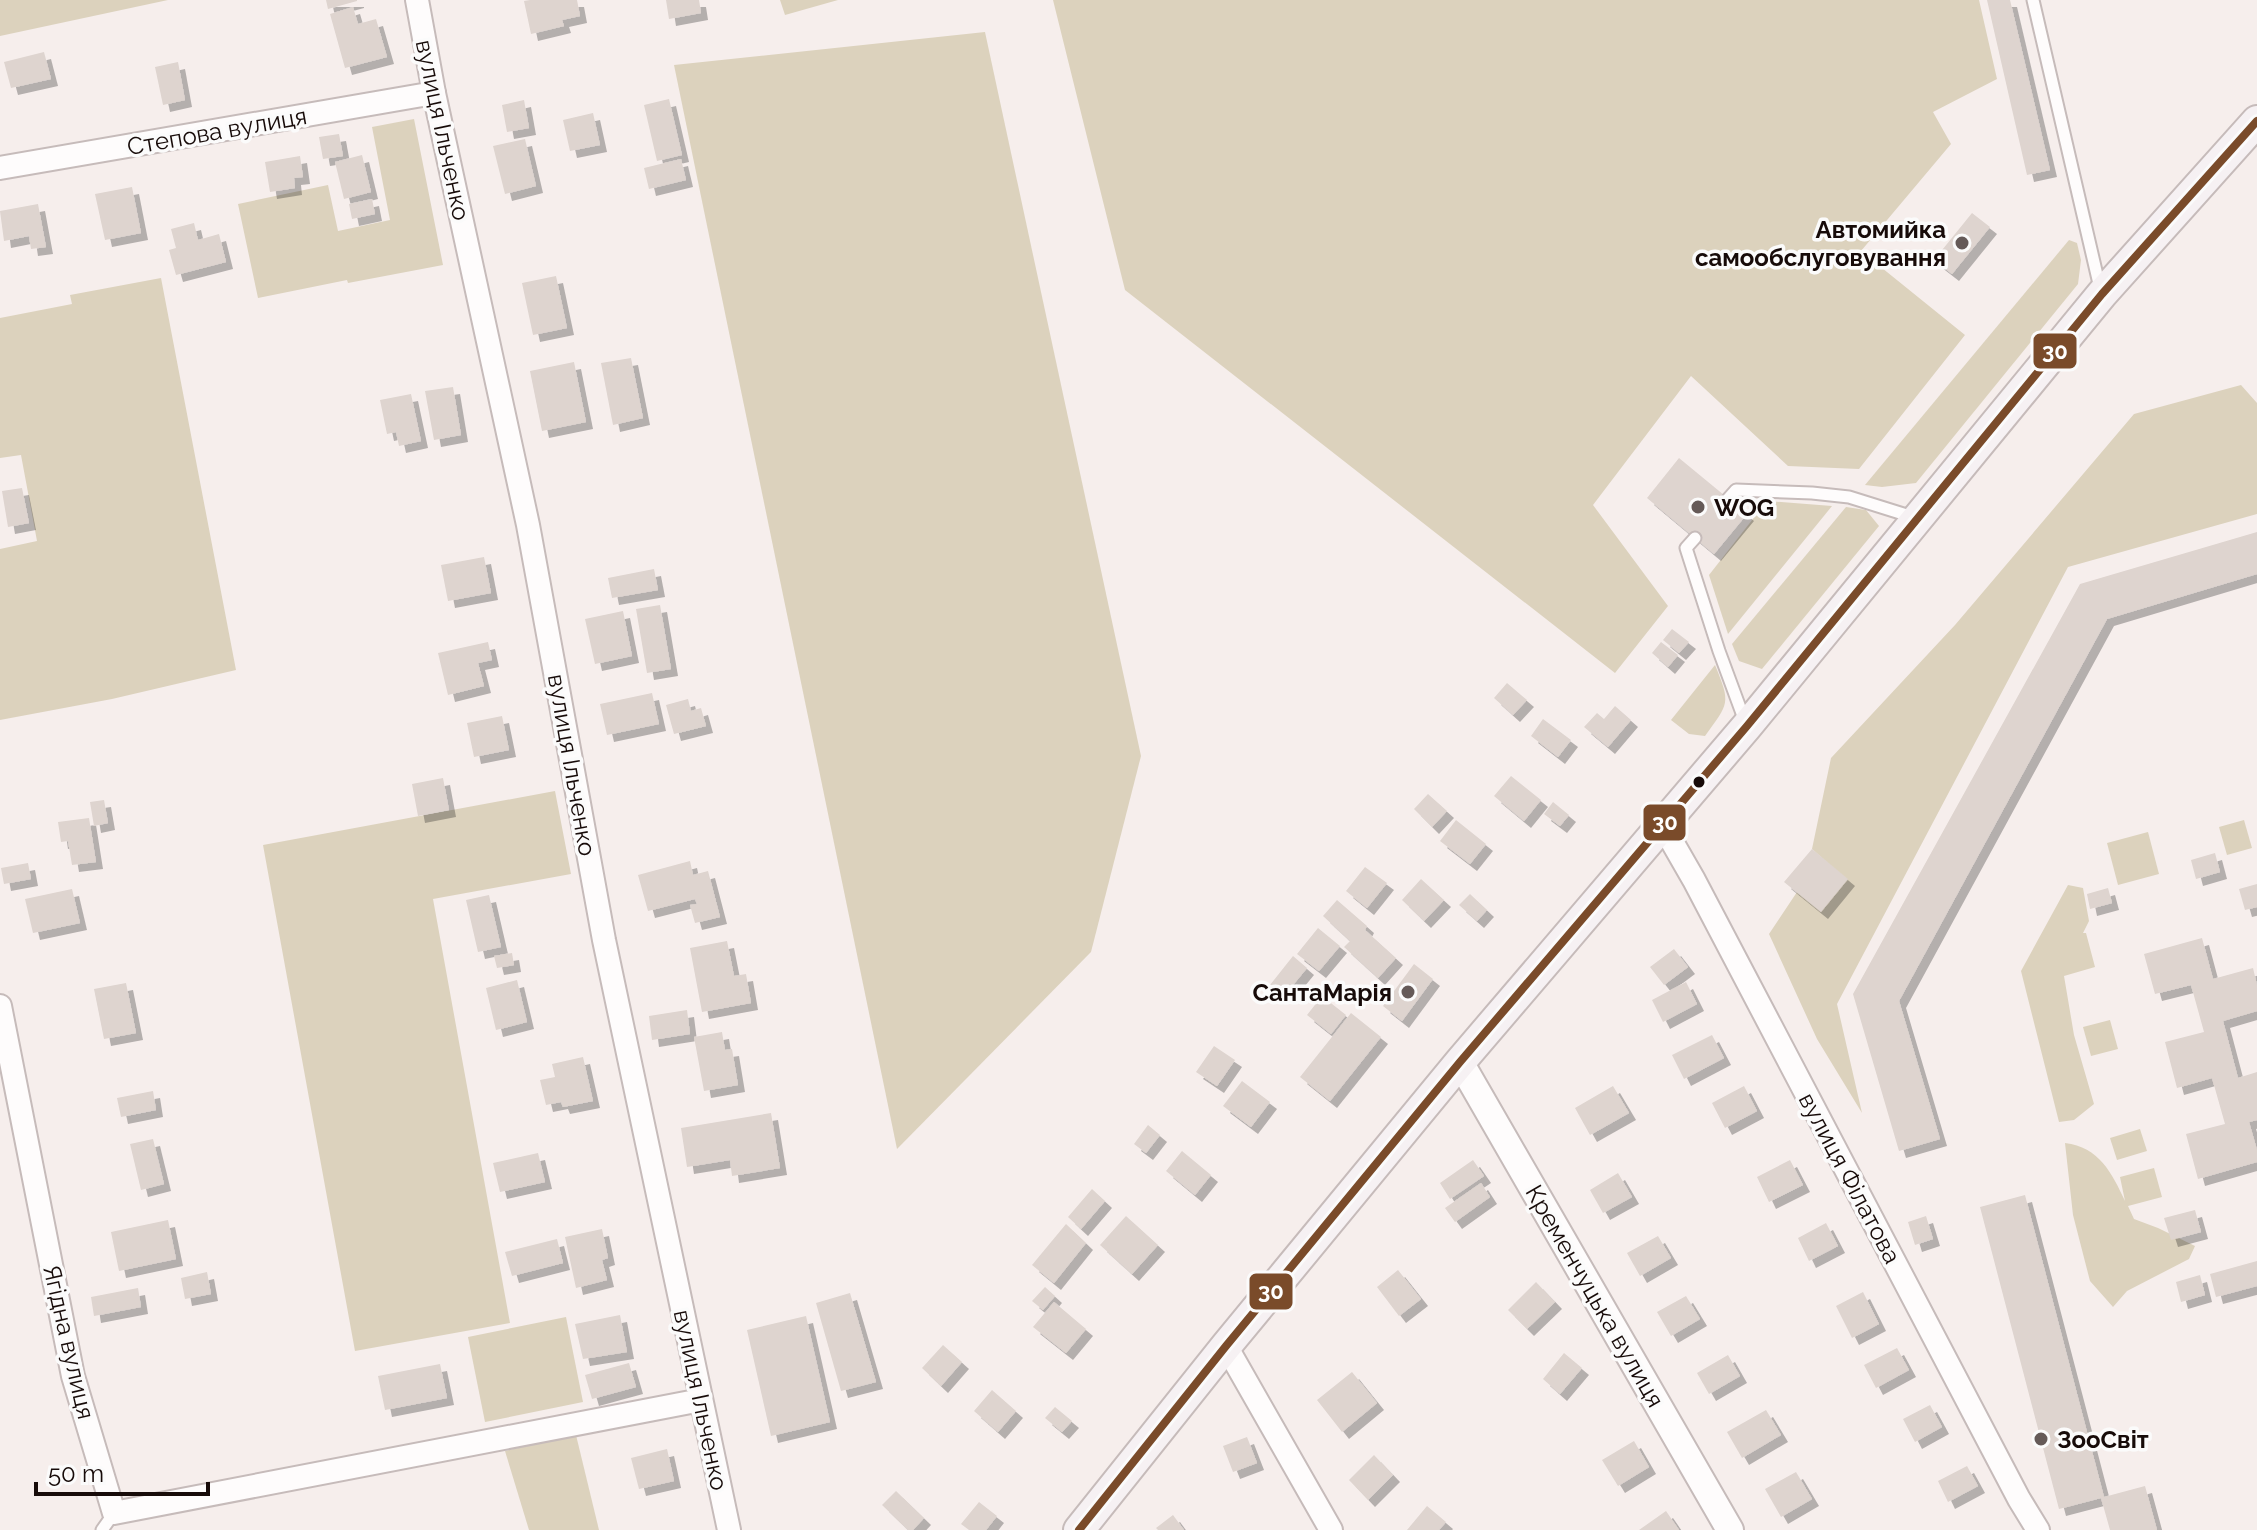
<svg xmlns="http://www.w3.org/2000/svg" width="2257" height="1530" viewBox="0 0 2257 1530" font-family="Raleway,sans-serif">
	<defs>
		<filter id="shadow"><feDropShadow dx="7" dy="7" stdDeviation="0" flood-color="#0004"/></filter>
	</defs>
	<rect width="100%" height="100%" fill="#f6eeec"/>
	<g fill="#dcd2bd">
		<polygon points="0,0 168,0 0,36"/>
		<polygon points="780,0 838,0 785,15"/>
		<polygon points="1053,0 1979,0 1997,79 1933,112 1951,144 1861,251 1965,335 1859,469 1788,466 1691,376 1593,505 1668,606 1615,673 1125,290"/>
		<polygon points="985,32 1141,756 1091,952 897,1149 674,65"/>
		<polygon points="414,119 443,265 348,283 347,280 258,298 238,204 328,185 338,231 390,220 372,127"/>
		<polygon points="2069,240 2077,243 2081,260 2078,284 1916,483 1882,487 1865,485"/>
		<polygon points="161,278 236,670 112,699 0,720 0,549 37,541 21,455 0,458 0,318 72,304 70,295"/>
		<polygon points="2241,385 2257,403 2257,514 2068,567 1837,1004 1862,1113 1817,1039 1769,934 1797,892 1847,880 1812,849 1831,758 1955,625 2134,414"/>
		<polygon points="1767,501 1832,506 1728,634 1709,575"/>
		<polygon points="1846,507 1866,510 1879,526 1762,669 1739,661 1732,644"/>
		<path d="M1715,665C1731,704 1729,703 1705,736L1689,734L1671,720Z"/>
		<polygon points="555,791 571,874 433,899 510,1323 355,1351 263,845"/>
		<polygon points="2244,820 2252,848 2227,855 2219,827"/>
		<polygon points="2148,832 2159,874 2118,885 2107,843"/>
		<polygon points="2068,885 2083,888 2089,921 2083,933 2086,933 2095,967 2064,976 2074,1035 2094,1104 2074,1120 2059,1122 2021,971"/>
		<polygon points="2110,1020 2118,1049 2091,1056 2083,1027"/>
		<polygon points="2140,1129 2147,1151 2117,1160 2110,1138"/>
		<path d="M2065,1143C2099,1147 2112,1173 2125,1201L2120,1177L2154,1168L2162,1197L2128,1206L2134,1219L2158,1228L2195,1246L2189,1259L2127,1291L2113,1307L2090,1281L2073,1215Z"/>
		<polygon points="566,1317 583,1402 485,1422 468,1337"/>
		<polygon points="576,1435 599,1530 529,1530 505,1451"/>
	</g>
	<g fill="#ded4cf" filter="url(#shadow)">
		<polygon points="326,0 357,0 357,1 328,9"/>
		<polygon points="530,0 577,0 580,16 562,20 564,26 531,34 524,1"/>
		<polygon points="666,0 699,0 701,13 669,19"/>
		<polygon points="1987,0 2010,0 2050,170 2027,175"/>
		<polygon points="353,7 358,24 376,19 387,57 345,68 330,14"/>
		<polygon points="44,52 51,79 11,88 4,62"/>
		<polygon points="178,62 185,100 163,105 155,67"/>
		<polygon points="669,99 682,155 657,161 644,105"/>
		<polygon points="524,100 529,128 507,132 502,105"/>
		<polygon points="593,113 600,145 570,151 563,120"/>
		<polygon points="339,134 343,156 323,159 319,137"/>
		<polygon points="525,139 536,186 505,194 493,146"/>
		<polygon points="362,155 371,192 344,199 335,162"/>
		<polygon points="300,156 303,177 294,178 295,188 270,192 265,162"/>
		<polygon points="681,159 686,180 649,189 644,168"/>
		<polygon points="132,187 141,233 105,240 95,194"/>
		<polygon points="372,199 375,214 352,219 349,204"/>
		<polygon points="38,204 46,247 31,249 29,236 4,241 0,211"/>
		<polygon points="1972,213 1990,227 1952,274 1934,260"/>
		<polygon points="194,223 198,240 219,234 226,262 176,275 169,250 176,248 171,229"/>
		<polygon points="556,276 567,328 533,335 522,283"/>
		<polygon points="631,358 643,418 613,425 601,363"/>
		<polygon points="574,362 586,422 542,431 530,371"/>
		<polygon points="453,387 461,435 434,440 425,391"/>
		<polygon points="411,394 421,441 399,446 396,432 387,434 380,400"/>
		<polygon points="1679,458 1747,514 1714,554 1647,498"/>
		<polygon points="22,488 29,523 8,527 2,491"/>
		<polygon points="2257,532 2257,574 2107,619 1899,1001 1940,1139 1899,1151 1853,994 2080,584"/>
		<polygon points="484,557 491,593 448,601 441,565"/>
		<polygon points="654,569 658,590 612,598 608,578"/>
		<polygon points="660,605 671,669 647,673 636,609"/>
		<polygon points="623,611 632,656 595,664 585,619"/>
		<polygon points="1672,629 1689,642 1679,653 1663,640"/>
		<polygon points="488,642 492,660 478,663 484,686 448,695 438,653"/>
		<polygon points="1661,642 1678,655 1668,667 1652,653"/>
		<polygon points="1507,683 1527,700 1513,715 1494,698"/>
		<polygon points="652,693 659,724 607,735 600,704"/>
		<polygon points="688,699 691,711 701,708 706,726 674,734 666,705"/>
		<polygon points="1615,706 1631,720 1608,747 1584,727 1597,713 1604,719"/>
		<polygon points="502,716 509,750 474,757 467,723"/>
		<polygon points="1543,719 1571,740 1558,757 1531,736"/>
		<polygon points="1511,776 1541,800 1524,821 1494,796"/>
		<polygon points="443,778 449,810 418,816 412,784"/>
		<polygon points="1428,794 1447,811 1432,827 1414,809"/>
		<polygon points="104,800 108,823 94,826 90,802"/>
		<polygon points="1553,802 1569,815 1560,826 1544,814"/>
		<polygon points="89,818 96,862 72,865 68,841 61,842 58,822"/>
		<polygon points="1456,820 1486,844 1470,864 1440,841"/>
		<polygon points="1812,849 1848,879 1821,912 1784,882"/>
		<polygon points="2215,853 2220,872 2196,879 2191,860"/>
		<polygon points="690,861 693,875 708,871 720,917 695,923 690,905 697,904 695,899 648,911 638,875"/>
		<polygon points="28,863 31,879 4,884 1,868"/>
		<polygon points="1365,867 1387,883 1367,908 1346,891"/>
		<polygon points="1421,879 1444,900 1424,921 1402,900"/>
		<polygon points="2257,884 2257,907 2245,910 2239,889"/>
		<polygon points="2108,888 2112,903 2090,909 2087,894"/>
		<polygon points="72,889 80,923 33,933 25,899"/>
		<polygon points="1470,894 1487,910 1477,921 1459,905"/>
		<polygon points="489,895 501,947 478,952 466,900"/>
		<polygon points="1337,900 1367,926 1365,930 1396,958 1378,978 1344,947 1350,941 1323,916"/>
		<polygon points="1318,928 1340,946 1319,971 1297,954"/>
		<polygon points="2202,938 2213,979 2253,968 2257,985 2257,1011 2223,1021 2238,1078 2257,1072 2257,1120 2249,1122 2257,1150 2257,1162 2198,1179 2186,1134 2225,1124 2212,1078 2177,1088 2165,1042 2204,1032 2191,985 2155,994 2144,954"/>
		<polygon points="727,941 734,976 746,974 751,1003 702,1012 690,948"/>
		<polygon points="1674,949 1688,967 1664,985 1650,967"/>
		<polygon points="512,953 514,965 497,968 494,956"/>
		<polygon points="1293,956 1307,968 1284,996 1270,985"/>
		<polygon points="1414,964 1433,979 1402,1021 1383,1006"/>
		<polygon points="517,980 527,1022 496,1030 486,988"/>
		<polygon points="1686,982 1697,1004 1663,1022 1652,1000"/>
		<polygon points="126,983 136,1033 104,1039 94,989"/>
		<polygon points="1322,996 1346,1015 1331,1034 1307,1015"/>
		<polygon points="687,1010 690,1034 652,1040 649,1016"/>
		<polygon points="1351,1013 1381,1037 1330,1101 1300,1077"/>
		<polygon points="722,1032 725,1050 732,1049 738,1085 704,1091 694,1037"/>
		<polygon points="1712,1035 1724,1058 1684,1079 1672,1055"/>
		<polygon points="1214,1046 1235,1060 1217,1086 1196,1072"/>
		<polygon points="583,1057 593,1101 563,1107 561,1102 546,1105 540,1080 555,1077 552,1064"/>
		<polygon points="1242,1081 1270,1102 1251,1127 1223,1106"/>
		<polygon points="1613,1086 1629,1113 1590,1135 1575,1108"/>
		<polygon points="1744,1086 1757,1111 1725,1128 1712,1103"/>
		<polygon points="153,1091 156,1110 121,1117 117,1098"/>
		<polygon points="771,1113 780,1168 732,1176 730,1160 687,1167 681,1128"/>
		<polygon points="1148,1125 1160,1135 1146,1153 1134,1144"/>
		<polygon points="153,1139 164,1184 141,1190 130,1144"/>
		<polygon points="1182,1151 1211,1175 1195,1195 1166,1171"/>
		<polygon points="538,1153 545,1182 500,1192 493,1163"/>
		<polygon points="1473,1160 1484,1176 1450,1199 1440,1183"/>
		<polygon points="1790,1160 1803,1185 1769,1202 1757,1177"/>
		<polygon points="1618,1173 1632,1197 1603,1213 1590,1190"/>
		<polygon points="1481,1183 1490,1197 1455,1222 1445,1208"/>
		<polygon points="1092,1189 1105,1201 1081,1229 1068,1217"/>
		<polygon points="2025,1195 2104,1497 2145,1486 2157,1530 2110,1530 2101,1498 2059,1509 1980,1207"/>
		<polygon points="2195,1210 2201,1232 2171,1240 2164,1218"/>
		<polygon points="1126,1216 1158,1245 1132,1274 1100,1245"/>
		<polygon points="1926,1216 1933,1239 1915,1245 1908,1222"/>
		<polygon points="168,1220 176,1259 119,1271 111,1232"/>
		<polygon points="1826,1223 1838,1246 1809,1261 1798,1238"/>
		<polygon points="1066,1224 1086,1243 1054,1283 1032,1265"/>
		<polygon points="602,1229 608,1258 602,1260 607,1280 576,1288 565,1237"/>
		<polygon points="1658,1236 1671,1258 1640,1276 1627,1253"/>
		<polygon points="557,1239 563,1263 512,1276 505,1252"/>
		<polygon points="2257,1261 2257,1286 2216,1297 2210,1274"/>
		<polygon points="1398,1270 1421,1299 1399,1316 1377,1287"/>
		<polygon points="207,1272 211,1294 185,1299 181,1278"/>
		<polygon points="2200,1275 2205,1295 2181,1302 2176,1282"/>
		<polygon points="1536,1282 1555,1302 1527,1329 1508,1310"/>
		<polygon points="1045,1287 1055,1296 1043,1310 1032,1301"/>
		<polygon points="138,1288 141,1307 94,1316 91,1297"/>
		<polygon points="1863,1292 1879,1324 1852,1338 1836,1306"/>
		<polygon points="850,1293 876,1382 841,1391 816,1303"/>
		<polygon points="1686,1296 1700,1319 1671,1336 1657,1312"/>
		<polygon points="1054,1302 1086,1329 1066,1353 1033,1327"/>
		<polygon points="620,1315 627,1352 583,1359 575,1324"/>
		<polygon points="806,1316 830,1422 771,1436 747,1330"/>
		<polygon points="943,1345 962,1362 941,1386 922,1368"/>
		<polygon points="1897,1348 1909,1370 1876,1388 1864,1365"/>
		<polygon points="1564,1353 1582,1368 1560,1394 1543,1379"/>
		<polygon points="1728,1355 1740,1376 1709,1394 1697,1373"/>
		<polygon points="629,1363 636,1387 592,1399 585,1375"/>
		<polygon points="440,1364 447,1398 385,1410 378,1376"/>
		<polygon points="1352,1372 1377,1403 1342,1432 1317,1400"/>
		<polygon points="992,1390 1016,1411 998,1432 974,1411"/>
		<polygon points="1930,1405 1942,1427 1915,1442 1903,1419"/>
		<polygon points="1055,1407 1072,1421 1062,1432 1045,1418"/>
		<polygon points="1766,1410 1781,1435 1742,1458 1727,1432"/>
		<polygon points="1247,1437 1257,1463 1233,1472 1223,1446"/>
		<polygon points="1634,1441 1649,1467 1618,1486 1602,1460"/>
		<polygon points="667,1449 674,1481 639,1489 631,1458"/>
		<polygon points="1374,1455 1393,1475 1368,1500 1349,1480"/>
		<polygon points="1967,1466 1978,1486 1948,1502 1938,1481"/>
		<polygon points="1796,1472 1812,1499 1781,1517 1765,1489"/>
		<polygon points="896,1491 924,1518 913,1530 908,1530 882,1505"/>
		<polygon points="979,1502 997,1516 986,1530 969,1530 961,1524"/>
		<polygon points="1427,1506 1446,1522 1439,1530 1407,1530"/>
		<polygon points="1666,1511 1679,1530 1639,1530"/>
		<polygon points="1173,1515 1184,1530 1158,1530 1156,1528"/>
	</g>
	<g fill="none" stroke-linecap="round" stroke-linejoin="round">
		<g stroke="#c6bbba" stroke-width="15">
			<g id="service">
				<polyline points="2033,0 2100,288"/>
				<polyline points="1728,499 1736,490 1812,493 1849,497 1913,517"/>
				<polyline points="1695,538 1686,548 1719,651 1746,724"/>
				<polyline points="102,1530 114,1513"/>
			</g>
		</g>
		<g stroke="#c6bbba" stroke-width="26">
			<g id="minor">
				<polyline points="417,0 434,93 528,525 604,940 729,1530"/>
				<polyline points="0,168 434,93"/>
				<polyline points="1663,826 1694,880 2019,1499 2038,1530"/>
				<polyline points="0,1006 73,1376 114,1513 701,1400"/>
				<polyline points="1226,1346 1331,1530"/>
			</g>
		</g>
		<g stroke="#c6bbba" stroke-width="30">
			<polyline id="tertiary" points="1460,1062 1730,1530"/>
		</g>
		<g stroke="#c6bbba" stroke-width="34">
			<polyline id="secondary" points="1079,1530 1226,1346 1460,1062 1747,726 2102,294 2257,121"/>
		</g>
		<use href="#service" stroke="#fefcfc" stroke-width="11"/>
		<use href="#minor" stroke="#fefcfc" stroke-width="22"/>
		<use href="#tertiary" stroke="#fefcfc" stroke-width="26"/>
		<use href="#secondary" stroke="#f6f1f3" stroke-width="30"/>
		<g stroke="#fbfbfb" stroke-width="14">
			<polyline id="bus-1" points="1079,1530 1226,1346 1460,1062 1747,726 2102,294 2257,121"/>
		</g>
		<use href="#bus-1" stroke="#7a4b2a" stroke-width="8"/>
	</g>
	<g fill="#655a58" stroke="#fbfbfb" stroke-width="3">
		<circle cx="1962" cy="243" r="8"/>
		<circle cx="1698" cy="507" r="8"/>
		<circle cx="1408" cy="992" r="8"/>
		<circle cx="2041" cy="1439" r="8"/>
	</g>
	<circle fill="#170b09" stroke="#fbfbfb" stroke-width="3" cx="1699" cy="782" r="7"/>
	<g text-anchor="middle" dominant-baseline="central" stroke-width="7" stroke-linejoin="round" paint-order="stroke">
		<g font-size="24" fill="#170b09" stroke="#fbfbfb">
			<text transform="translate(443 130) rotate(78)">вулиця Ільченко</text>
			<text transform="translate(217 131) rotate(-10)">Степова вулиця</text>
			<text transform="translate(572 765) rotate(80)">вулиця Ільченко</text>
			<text transform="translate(1850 1178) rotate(62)">вулиця Філатова</text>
			<text transform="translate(1595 1296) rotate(60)">Кременчуцька вулиця</text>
			<text transform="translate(69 1342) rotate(77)">Ягідна вулиця</text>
			<text transform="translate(701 1400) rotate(78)">вулиця Ільченко</text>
		</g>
		<g font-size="24" font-weight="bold" fill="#170b09" stroke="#fbfbfb" text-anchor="end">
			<text x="1946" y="229">Автомийка<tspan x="1946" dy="28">самообслуговування</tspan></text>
			<text x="1714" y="507" text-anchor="start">WOG</text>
			<text x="1392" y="992">СантаМарія</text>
			<text x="2057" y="1439" text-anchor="start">ЗооСвiт</text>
		</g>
	</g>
	<g stroke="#fbfbfb" stroke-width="3">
		<rect x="2032" y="332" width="46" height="38" rx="8" fill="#7a4b2a"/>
		<rect x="1642" y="803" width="45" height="39" rx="8" fill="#7a4b2a"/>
		<rect x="1248" y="1272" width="46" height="39" rx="8" fill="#7a4b2a"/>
	</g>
	<g font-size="22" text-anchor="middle" font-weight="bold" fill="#fff">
		<text x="2055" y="359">30</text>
		<text x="1665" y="830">30</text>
		<text x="1271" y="1299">30</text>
	</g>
	<path d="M36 1482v12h172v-12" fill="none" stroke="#170b09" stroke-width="4"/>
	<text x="48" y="1482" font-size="24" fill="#170b09" stroke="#fbfbfb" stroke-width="6" paint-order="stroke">50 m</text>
</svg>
